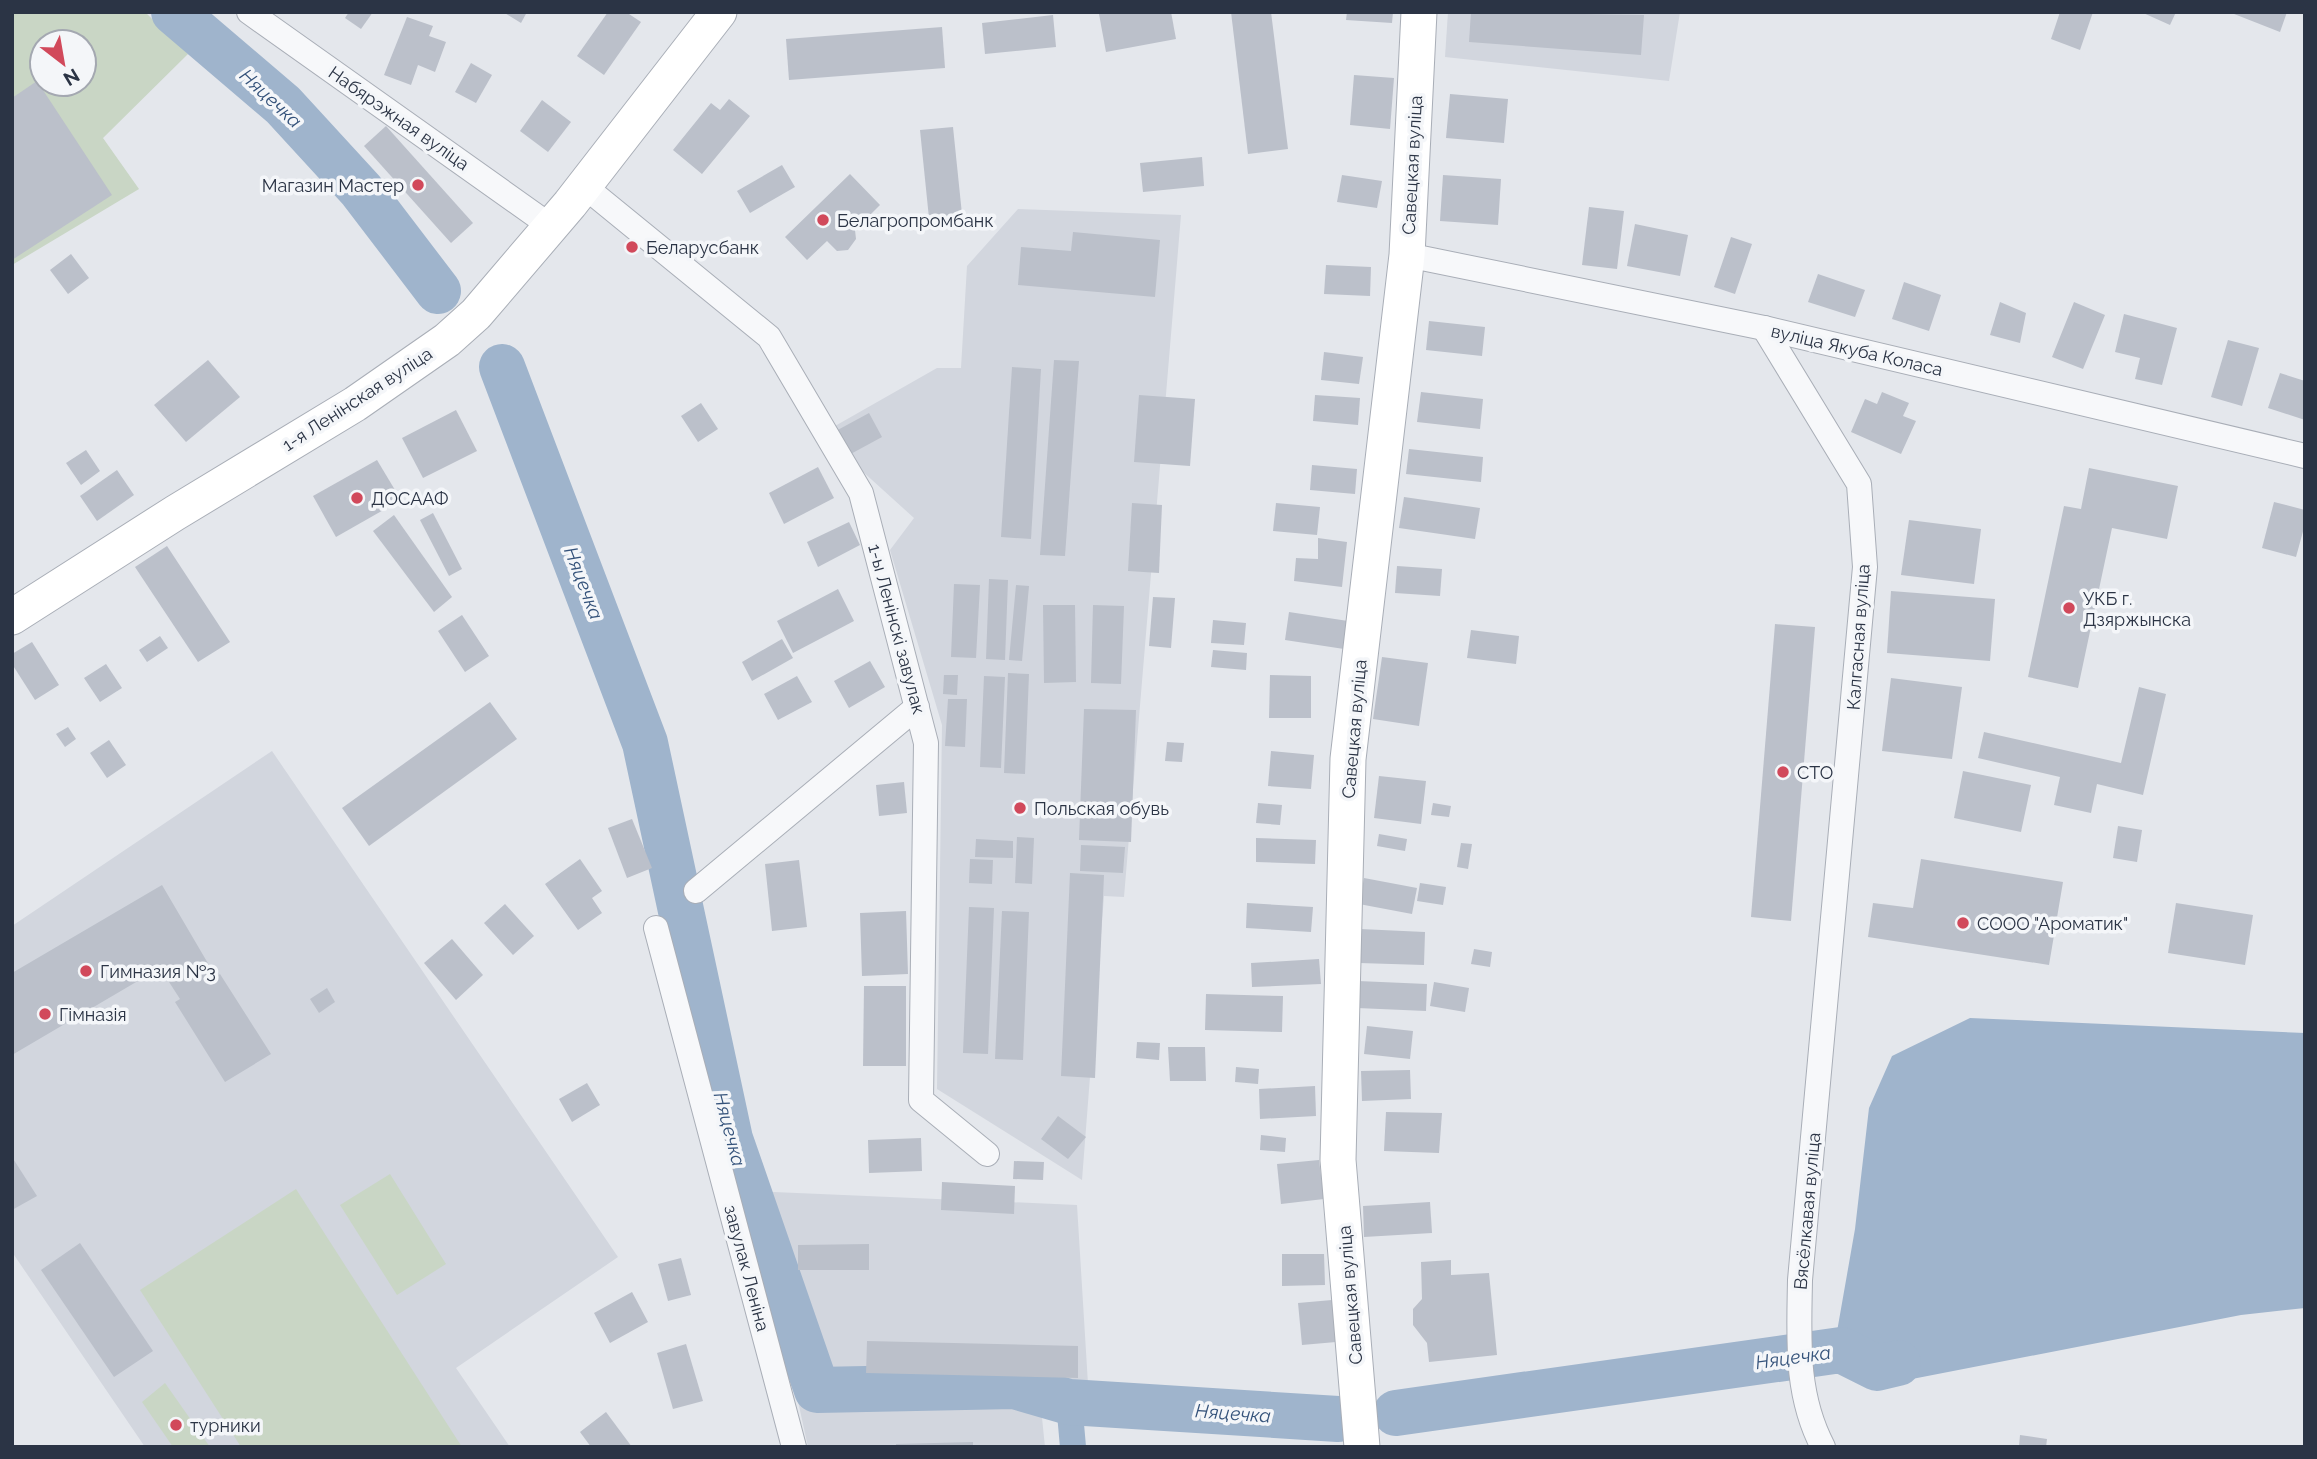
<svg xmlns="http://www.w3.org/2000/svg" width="2317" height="1459" viewBox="0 0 2317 1459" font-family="Raleway,sans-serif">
	<rect width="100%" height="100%" fill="#e4e7ec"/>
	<g fill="#d2d6de">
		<polygon points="1448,12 1680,12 1669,81 1445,57"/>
		<polygon points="1018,209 1181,215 1124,897 1104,896 1082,1180 937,1089 942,725 890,550 914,518 861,470 835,426 937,368 961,368 967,266"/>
		<polygon points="272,751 618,1257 456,1368 510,1447 145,1447 12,1252 12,926"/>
		<polygon points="752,1191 1077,1205 1088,1384 1041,1408 1045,1447 808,1447"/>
	</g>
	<g fill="#c9d6c5" fill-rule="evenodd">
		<path d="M12,12H145L188,54L103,138L139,189L12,265ZM42,42H84V84H42Z"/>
		<polygon points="390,1174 446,1264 397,1295 340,1205"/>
		<polygon points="296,1189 462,1447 241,1447 140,1290"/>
		<polygon points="165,1383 210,1447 173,1447 142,1402"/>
	</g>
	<polygon fill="#9fb4cc" points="1970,1018 2305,1033 2305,1308 2241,1315 1871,1387 1835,1343 1855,1229 1869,1108 1892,1056"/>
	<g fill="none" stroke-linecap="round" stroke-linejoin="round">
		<polyline stroke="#9fb4cc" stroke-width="26" points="1069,1402 1073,1447"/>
		<g stroke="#9fb4cc" stroke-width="46">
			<polyline points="174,12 283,105 361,190 438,291"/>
			<polyline points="502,367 645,743 730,1139 817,1390 1014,1386 1069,1402 1338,1419"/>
			<polyline points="1396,1413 1841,1350 1877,1368 1898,1363"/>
		</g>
	</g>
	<g fill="#bbc0ca">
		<polygon points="349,12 373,12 361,29 345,18"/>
		<polygon points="503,12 527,12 521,23"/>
		<polygon points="608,12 626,12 641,22 604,75 577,56"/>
		<polygon points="1171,12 1176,39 1106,52 1099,14"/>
		<polygon points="1231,12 1271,12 1288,149 1248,154"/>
		<polygon points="1347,12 1393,12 1392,23 1346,20"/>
		<polygon points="1471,12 1644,15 1641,55 1469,42"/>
		<polygon points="2060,12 2093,12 2080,50 2051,39"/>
		<polygon points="2141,12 2176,12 2170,25"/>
		<polygon points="2229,12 2287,12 2280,32"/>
		<polygon points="1053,15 1056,47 985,54 982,23"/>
		<polygon points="407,17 433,26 429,36 446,42 435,72 418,65 411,85 384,75"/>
		<polygon points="942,27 945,68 789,80 786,39"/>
		<polygon points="471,63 492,75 476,103 455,92"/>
		<polygon points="1354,75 1394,78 1390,129 1350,125"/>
		<polygon points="37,81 112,195 12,260 12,98"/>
		<polygon points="1450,94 1508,99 1504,143 1446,138"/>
		<polygon points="729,99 750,116 702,174 673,150 711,103 720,110"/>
		<polygon points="542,100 571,122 548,152 520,131"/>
		<polygon points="386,126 473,223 451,243 364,146"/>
		<polygon points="953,127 963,224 930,228 920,130"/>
		<polygon points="1202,157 1204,186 1143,192 1140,163"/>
		<polygon points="782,165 795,187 750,213 737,191"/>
		<polygon points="850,174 880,205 855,230 856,239 848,250 837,251 827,241 807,260 785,237"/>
		<polygon points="1342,175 1382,181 1377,208 1337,202"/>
		<polygon points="1443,175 1501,179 1498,225 1440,221"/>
		<polygon points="1589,207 1624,211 1617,269 1582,265"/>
		<polygon points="1635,224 1688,235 1680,276 1627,266"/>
		<polygon points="1073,232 1160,240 1155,297 1018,285 1021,247 1071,251"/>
		<polygon points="1731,237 1752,244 1735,294 1714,287"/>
		<polygon points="71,254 89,278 68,294 50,270"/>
		<polygon points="1326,265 1371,267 1370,296 1324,294"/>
		<polygon points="1818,274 1865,290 1855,317 1808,302"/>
		<polygon points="1904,282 1941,295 1929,331 1892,319"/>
		<polygon points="2000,302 2026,313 2020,343 1990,335"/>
		<polygon points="2074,302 2105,315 2083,369 2052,357"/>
		<polygon points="2124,314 2177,328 2162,385 2135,379 2140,358 2115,352"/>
		<polygon points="1429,321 1485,327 1482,356 1426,350"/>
		<polygon points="2228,340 2259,348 2242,406 2211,397"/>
		<polygon points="1324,352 1363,357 1359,384 1321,380"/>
		<polygon points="208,360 240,397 186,442 154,405"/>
		<polygon points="1054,360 1079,361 1065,556 1040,555"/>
		<polygon points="1012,367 1041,369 1031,539 1001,537"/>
		<polygon points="2280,373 2305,381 2305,420 2268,408"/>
		<polygon points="1421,392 1483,399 1480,429 1417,422"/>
		<polygon points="1882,392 1909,403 1903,416 1916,421 1901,454 1851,432 1865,399 1877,404"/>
		<polygon points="1139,395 1195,399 1190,466 1134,462"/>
		<polygon points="1315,395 1360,398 1358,425 1313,421"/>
		<polygon points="701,403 718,429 698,442 681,416"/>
		<polygon points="456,410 477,451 423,478 402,438"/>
		<polygon points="869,413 882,437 847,456 834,432"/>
		<polygon points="1409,449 1483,457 1481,482 1406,474"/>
		<polygon points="86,450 100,471 81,485 66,463"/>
		<polygon points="377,460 401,500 336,537 313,496"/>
		<polygon points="1312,465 1357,469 1355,494 1310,490"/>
		<polygon points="818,467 834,498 784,524 769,493"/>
		<polygon points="2089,468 2178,486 2167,539 2112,528 2078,688 2028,677 2064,506 2081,509"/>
		<polygon points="117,470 134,495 97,521 80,496"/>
		<polygon points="1404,497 1480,508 1475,539 1399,528"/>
		<polygon points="2274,502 2305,510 2305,524 2296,557 2262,548"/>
		<polygon points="1132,503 1162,505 1159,573 1128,571"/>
		<polygon points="1276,503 1320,507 1317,535 1273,531"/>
		<polygon points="433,513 462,569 449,576 420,520"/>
		<polygon points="394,515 452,597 434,612 373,531"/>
		<polygon points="1909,520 1981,529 1974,584 1901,575"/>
		<polygon points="849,522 860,545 818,567 807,542"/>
		<polygon points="1318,538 1347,542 1342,587 1294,581 1296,558 1318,559"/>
		<polygon points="167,546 230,642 198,662 135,567"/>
		<polygon points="1397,566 1442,569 1440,596 1395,593"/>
		<polygon points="989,579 1008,580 1005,660 986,659"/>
		<polygon points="954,584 980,585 976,658 951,657"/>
		<polygon points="1016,585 1029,586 1022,661 1009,660"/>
		<polygon points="838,589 854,621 793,653 777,621"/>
		<polygon points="1891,591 1995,599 1990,661 1887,653"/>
		<polygon points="1153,597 1175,598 1171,648 1149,646"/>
		<polygon points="1043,605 1075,605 1076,682 1044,683"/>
		<polygon points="1093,605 1124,606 1121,684 1091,683"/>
		<polygon points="1289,612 1348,621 1344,649 1285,640"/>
		<polygon points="462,615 489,656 465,672 438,631"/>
		<polygon points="1213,620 1246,623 1244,645 1211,643"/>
		<polygon points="1775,624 1815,627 1791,921 1751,917"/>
		<polygon points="1471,630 1519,636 1516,664 1467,658"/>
		<polygon points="160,636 168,648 147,662 139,650"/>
		<polygon points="782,639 793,658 752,681 742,662"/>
		<polygon points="32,642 59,685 35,700 12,664 12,654"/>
		<polygon points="1213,650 1247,653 1246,670 1211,667"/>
		<polygon points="1382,657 1428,663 1419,726 1373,719"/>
		<polygon points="870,661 885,687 849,708 834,681"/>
		<polygon points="106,664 122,688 100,702 84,678"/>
		<polygon points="1008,673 1029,674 1025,774 1004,773"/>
		<polygon points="944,675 958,675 957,695 943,694"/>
		<polygon points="1270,675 1311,676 1311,718 1269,718"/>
		<polygon points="797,676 812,702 778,720 764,694"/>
		<polygon points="984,676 1005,677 1001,768 980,767"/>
		<polygon points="1891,678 1962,687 1952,759 1882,751"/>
		<polygon points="2139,687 2166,694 2143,795 2097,784 2091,813 2054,805 2060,777 1978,758 1984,732 2121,763"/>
		<polygon points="948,699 967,699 965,747 945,746"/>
		<polygon points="490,702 517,739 369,846 342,808"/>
		<polygon points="1084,709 1136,710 1131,842 1079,840"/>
		<polygon points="68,727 76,739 65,747 56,734"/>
		<polygon points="109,740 126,765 107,778 90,753"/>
		<polygon points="1167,742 1184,743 1182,762 1165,761"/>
		<polygon points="1271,751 1314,755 1311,789 1268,786"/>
		<polygon points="1963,771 2031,785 2021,832 1954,818"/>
		<polygon points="1379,776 1426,781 1421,824 1374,818"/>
		<polygon points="904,782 907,813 879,816 876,785"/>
		<polygon points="1258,803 1282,805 1280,825 1256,823"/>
		<polygon points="1433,803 1451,806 1449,817 1431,815"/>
		<polygon points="632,819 652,868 627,878 608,828"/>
		<polygon points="2118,826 2142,830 2137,862 2113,858"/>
		<polygon points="1379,834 1407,839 1405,851 1377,846"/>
		<polygon points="1017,837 1034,838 1032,884 1015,883"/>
		<polygon points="1256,838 1316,840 1315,864 1256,862"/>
		<polygon points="976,839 1013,841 1013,858 975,857"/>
		<polygon points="1461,843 1472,844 1468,869 1457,867"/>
		<polygon points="1081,845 1125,847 1123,873 1080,871"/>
		<polygon points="580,859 602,891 592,898 602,913 578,930 545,884"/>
		<polygon points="970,859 993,860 992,884 969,883"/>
		<polygon points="1921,859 2063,882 2049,965 1868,937 1873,903 1913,908"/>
		<polygon points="799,860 807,927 772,931 765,864"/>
		<polygon points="1070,873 1104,875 1095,1078 1061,1076"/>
		<polygon points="1364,878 1417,888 1412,914 1359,904"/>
		<polygon points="1420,883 1446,887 1443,905 1417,901"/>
		<polygon points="162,885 216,977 220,974 271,1054 225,1082 175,1002 180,999 160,968 12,1055 12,973"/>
		<polygon points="1247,903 1313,907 1311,932 1246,928"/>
		<polygon points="2176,903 2253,915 2245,965 2168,953"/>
		<polygon points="505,904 534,936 513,955 484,923"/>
		<polygon points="969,907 994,908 988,1054 963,1053"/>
		<polygon points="906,911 908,974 862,976 860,913"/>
		<polygon points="1002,911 1029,912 1023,1060 995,1059"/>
		<polygon points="1360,929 1425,932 1424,965 1359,963"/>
		<polygon points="452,939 483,975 456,1000 424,963"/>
		<polygon points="1474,949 1492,952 1490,967 1471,964"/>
		<polygon points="1319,959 1321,984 1252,987 1251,963"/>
		<polygon points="1358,981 1427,984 1426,1011 1357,1008"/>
		<polygon points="1434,982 1469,988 1465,1012 1430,1006"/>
		<polygon points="864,986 906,986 906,1066 863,1066"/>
		<polygon points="327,988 335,1002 319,1013 310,999"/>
		<polygon points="1206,994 1283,996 1282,1032 1205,1030"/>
		<polygon points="1367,1026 1413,1031 1410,1059 1364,1054"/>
		<polygon points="1137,1042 1160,1043 1159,1060 1136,1058"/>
		<polygon points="1168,1047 1205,1047 1206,1081 1170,1081"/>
		<polygon points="1236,1067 1259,1069 1258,1084 1235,1082"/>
		<polygon points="1410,1070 1411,1099 1362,1101 1361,1071"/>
		<polygon points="587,1083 600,1105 572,1122 559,1099"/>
		<polygon points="1315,1086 1316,1116 1260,1119 1259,1089"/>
		<polygon points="1386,1112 1442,1113 1439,1153 1384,1151"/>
		<polygon points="1058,1116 1086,1137 1068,1159 1041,1139"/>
		<polygon points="1261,1135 1286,1138 1285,1152 1260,1150"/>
		<polygon points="921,1138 922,1171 869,1173 868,1140"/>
		<polygon points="12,1157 37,1196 12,1210"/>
		<polygon points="1319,1160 1324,1199 1281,1204 1277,1164"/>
		<polygon points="1014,1161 1044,1162 1043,1180 1013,1179"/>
		<polygon points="942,1182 1015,1186 1014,1214 941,1210"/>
		<polygon points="1430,1202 1432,1233 1364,1237 1363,1206"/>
		<polygon points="80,1243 153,1351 114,1377 41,1270"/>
		<polygon points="869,1244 869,1270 798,1270 798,1245"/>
		<polygon points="1282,1254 1324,1254 1325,1285 1282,1286"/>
		<polygon points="681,1258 691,1295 668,1301 658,1264"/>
		<polygon points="1451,1260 1451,1275 1489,1273 1497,1355 1429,1362 1427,1343 1413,1325 1413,1309 1422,1299 1421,1262"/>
		<polygon points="632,1292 648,1322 610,1343 594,1313"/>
		<polygon points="1332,1300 1336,1342 1302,1345 1298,1303"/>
		<polygon points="867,1341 1078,1346 1078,1378 866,1373"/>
		<polygon points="686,1344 703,1401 673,1409 657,1353"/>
		<polygon points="606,1412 632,1447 591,1447 580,1432"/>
		<polygon points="2020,1435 2047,1439 2046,1447 2019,1447"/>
		<polygon points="973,1442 973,1447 896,1447 896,1444"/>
	</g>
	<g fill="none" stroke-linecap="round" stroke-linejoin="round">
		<g stroke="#a9aeb7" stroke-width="26">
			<g id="street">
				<polyline points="249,12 549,225"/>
				<polyline points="584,186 769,337 861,493 926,743 921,1100 987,1154"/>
				<polyline points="1407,255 1764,328 2305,456"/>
				<path d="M1764,328L1859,484L1865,567L1800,1280C1799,1338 1795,1394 1823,1447"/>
				<polyline points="696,891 917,707"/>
				<polyline points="656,928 794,1447"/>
			</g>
		</g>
		<g stroke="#a9aeb7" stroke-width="37">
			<g id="secondary">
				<polyline points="12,617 175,513 355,404 447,340 476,314 570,204 719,12"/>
				<polyline points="1362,1447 1338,1160 1348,759 1407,255 1419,12"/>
			</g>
		</g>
		<use href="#street" stroke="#f7f8fa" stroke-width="24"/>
		<use href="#secondary" stroke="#fff" stroke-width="35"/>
	</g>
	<g fill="#d1495b" stroke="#f4f6f9" stroke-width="2.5">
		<circle cx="418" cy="185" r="7"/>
		<circle cx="823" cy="220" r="7"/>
		<circle cx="632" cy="247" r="7"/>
		<circle cx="357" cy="498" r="7"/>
		<circle cx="2069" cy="608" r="7"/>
		<circle cx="1783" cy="772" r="7"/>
		<circle cx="1020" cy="808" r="7"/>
		<circle cx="1963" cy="923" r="7"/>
		<circle cx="86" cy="971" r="7"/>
		<circle cx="45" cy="1014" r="7"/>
		<circle cx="176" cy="1425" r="7"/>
	</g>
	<g text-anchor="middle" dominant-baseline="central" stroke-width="7" stroke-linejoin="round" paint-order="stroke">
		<g font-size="18" fill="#2b3445" stroke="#f4f6f9">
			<text transform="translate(399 118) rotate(35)">Набярэжная вуліца</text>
			<text transform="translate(1412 165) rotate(-87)">Савецкая вуліца</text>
			<text transform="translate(1857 350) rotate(13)">вуліца Якуба Коласа</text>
			<text transform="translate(357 399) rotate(-33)">1-я Ленінская вуліца</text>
			<text transform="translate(897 629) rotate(75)">1-ы Ленінскі завулак</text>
			<text transform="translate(1858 637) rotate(-86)">Калгасная вуліца</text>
			<text transform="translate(1354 729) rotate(-85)">Савецкая вуліца</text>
			<text transform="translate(1807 1211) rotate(-85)">Вясёлкавая вуліца</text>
			<text transform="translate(747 1268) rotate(75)">завулак Леніна</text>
			<text transform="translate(1350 1295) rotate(-95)">Савецкая вуліца</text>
		</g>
		<g font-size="18" fill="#2b3445" stroke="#f4f6f9" text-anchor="start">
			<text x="404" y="185" text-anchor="end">Магазин Мастер</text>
			<text x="837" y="220">Белагропромбанк</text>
			<text x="646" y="247">Беларусбанк</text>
			<text x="371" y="498">ДОСААФ</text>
			<text x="2083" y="598">УКБ г.<tspan x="2083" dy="21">Дзяржынска</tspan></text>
			<text x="1797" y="772">СТО</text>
			<text x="1034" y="808">Польская обувь</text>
			<text x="1977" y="923">СООО "Ароматик"</text>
			<text x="100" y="971">Гимназия №3</text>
			<text x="59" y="1014">Гімназія</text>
			<text x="190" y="1425">турники</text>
		</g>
		<g font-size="19" font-style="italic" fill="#34527a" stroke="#f4f6f9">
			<text transform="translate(271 98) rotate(43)">Няцечка</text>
			<text transform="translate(584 583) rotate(69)">Няцечка</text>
			<text transform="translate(730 1129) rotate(75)">Няцечка</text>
			<text transform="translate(1793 1357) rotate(-8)">Няцечка</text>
			<text transform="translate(1233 1413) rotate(4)">Няцечка</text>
		</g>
	</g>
	<rect width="2317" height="1459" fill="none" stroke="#2b3445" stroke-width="28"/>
	<g transform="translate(63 63) rotate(149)"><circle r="33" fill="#f4f6f9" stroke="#a4a8b1" stroke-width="2"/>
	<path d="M0-5L12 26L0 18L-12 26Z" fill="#d1495b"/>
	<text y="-10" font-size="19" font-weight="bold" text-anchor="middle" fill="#2b3445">N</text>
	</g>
</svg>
